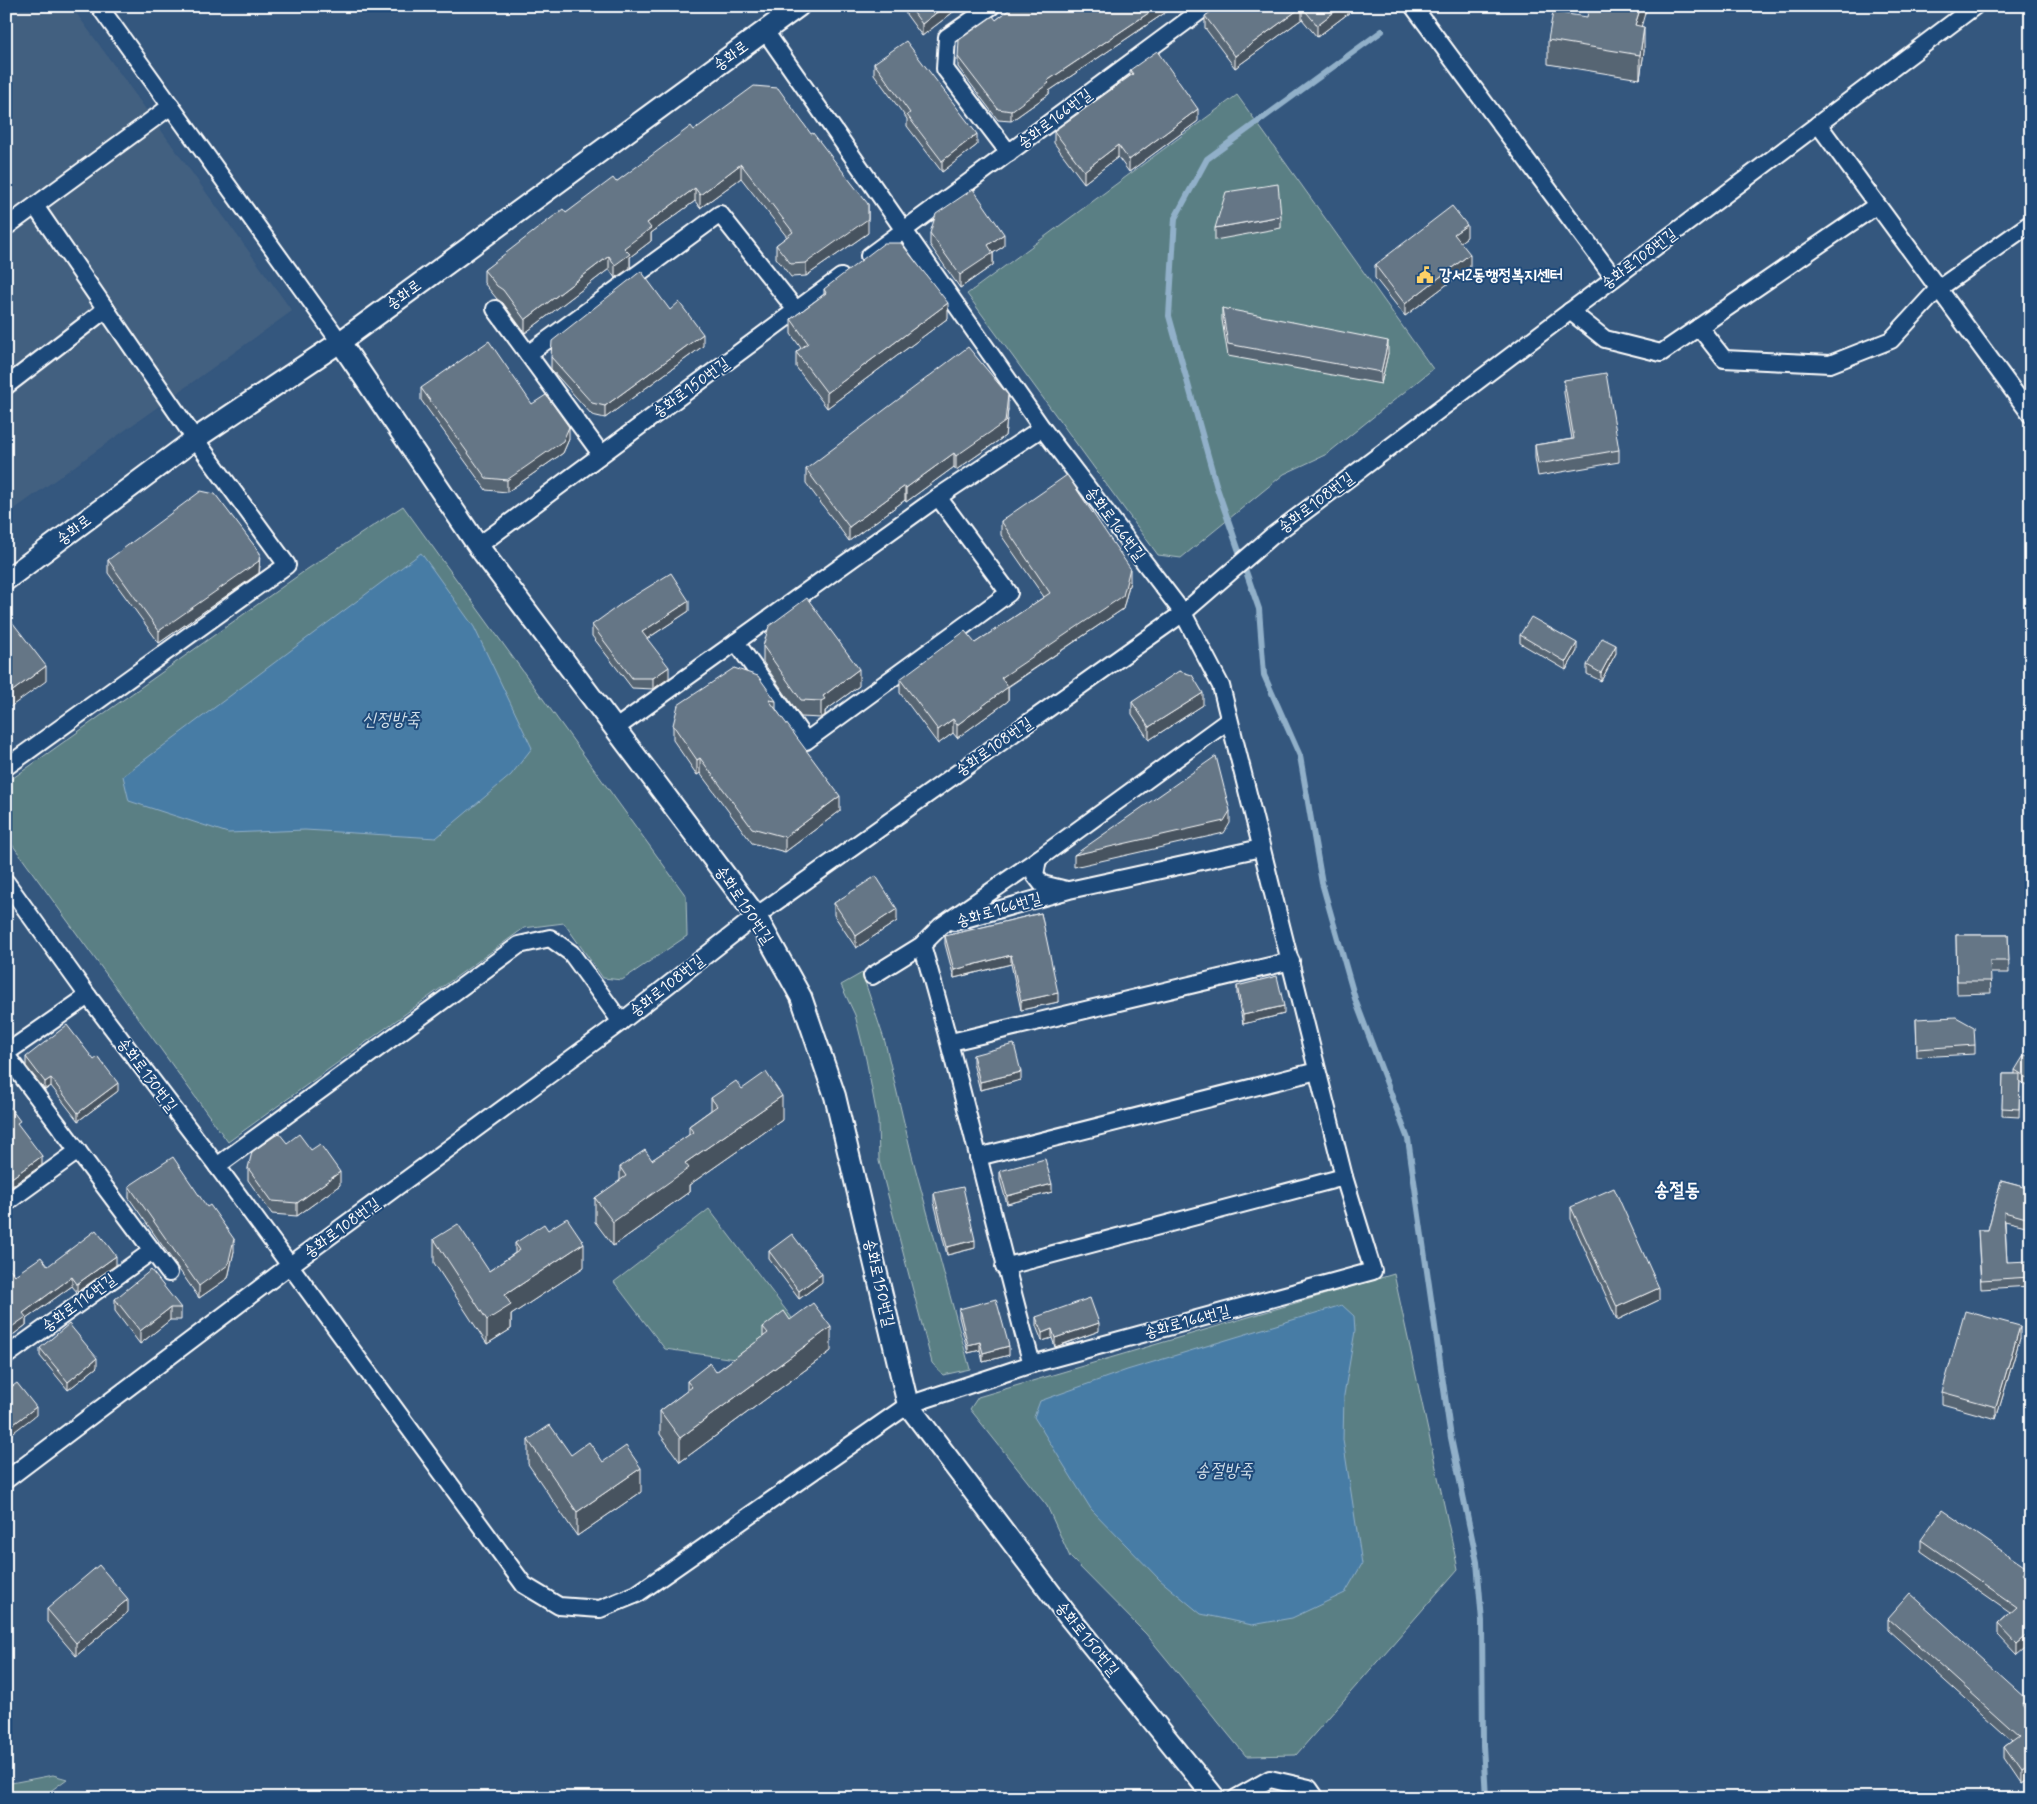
<svg xmlns="http://www.w3.org/2000/svg" width="2037" height="1804" viewBox="0 0 2037 1804" font-family="Mynerve,'Poor Story',sans-serif">
	<rect width="100%" height="100%" fill="#34577e"/>
	<filter id="ink" filterUnits="userSpaceOnUse"><feTurbulence type="fractalNoise" baseFrequency=".02" numOctaves="2"/><feDisplacementMap in="SourceGraphic" scale="10" xChannelSelector="R" yChannelSelector="G"/><feConvolveMatrix kernelMatrix="1 2 1 2 8 2 1 2 1" color-interpolation-filters="sRGB"/></filter>
	<g filter="url(#ink)">
		<polygon fill="#436080" points="6,6 71,6 292,311 6,515"/>
		<g fill="#5a7f84" stroke="#acbfc2">
			<polygon points="1237,95 1433,369 1327,454 1284,474 1181,558 1158,555 967,294"/>
			<polygon points="403,506 686,896 687,936 622,980 603,978 564,923 524,928 228,1142 6,836 6,783 306,570"/>
			<polygon points="862,973 885,1042 912,1156 970,1369 943,1375 932,1363 879,1161 878,1121 866,1059 855,1015 841,985"/>
			<polygon points="709,1209 795,1322 742,1360 665,1349 614,1282"/>
			<polygon points="1394,1274 1458,1569 1296,1755 1246,1756 1146,1634 1070,1557 1047,1506 970,1409 978,1397"/>
			<polygon points="53,1775 67,1779 41,1798 6,1798 6,1784"/>
		</g>
		<g fill="#477ca5" stroke="#91b0c9">
			<polygon points="421,553 474,627 532,748 511,775 436,838 305,830 228,833 129,801 123,776"/>
			<polygon points="1342,1305 1354,1316 1355,1331 1344,1395 1343,1440 1362,1564 1345,1593 1292,1618 1252,1625 1201,1614 1160,1580 1091,1509 1034,1417 1040,1401 1127,1370"/>
		</g>
		<g fill="none" stroke-linecap="round" stroke-linejoin="round">
			<polyline stroke="#91b0c9" stroke-width="6" points="1382,31 1207,159 1175,218 1169,316 1217,488 1259,609 1264,675 1300,756 1322,883 1356,1002 1408,1139 1451,1438 1477,1562 1482,1621 1483,1745 1486,1798"/>
			<g stroke="#fff" stroke-width="20">
				<g id="minor">
					<polyline points="99,6 340,342"/>
					<polyline points="992,6 947,37 945,69 1009,153"/>
					<polyline points="1413,6 1614,278"/>
					<polyline points="1818,124 2031,415"/>
					<polyline points="6,227 171,106"/>
					<polyline points="869,256 1207,6"/>
					<polyline points="495,309 601,454"/>
					<polyline points="1570,311 1605,339 1661,353 1877,205"/>
					<polyline points="1699,327 1724,359 1830,364 1891,340 1938,289 2031,223"/>
					<polyline points="528,354 720,214 796,310"/>
					<polyline points="6,386 106,309"/>
					<polyline points="478,546 841,277"/>
					<polyline points="736,642 806,741 1009,593 938,497"/>
					<polyline points="616,728 938,497 1042,428"/>
					<polyline points="6,767 287,565 195,439 35,206"/>
					<polyline points="1038,859 1035,875 1042,884 1067,890"/>
					<polyline points="6,882 88,996 217,1166 524,1585 559,1606 600,1609 637,1594 908,1405 1032,1364 1373,1271 1344,1177 1221,686 1183,613 1042,428 765,31"/>
					<polyline points="954,922 1069,890 1261,848"/>
					<path d="M922,945C963,1084 993,1225 1032,1364"/>
					<polyline points="872,976 922,945 941,926 1038,859 1229,720"/>
					<polyline points="951,1042 1291,961"/>
					<polyline points="6,1053 88,996"/>
					<polyline points="6,1055 169,1273"/>
					<polyline points="978,1157 1317,1071"/>
					<polyline points="217,1166 519,945 550,938 571,953 621,1022"/>
					<polyline points="6,1203 78,1151"/>
					<polyline points="1004,1267 1344,1177"/>
					<polyline points="6,1356 152,1251"/>
					<polyline points="6,1480 289,1266 621,1022 756,916 1183,613 1272,536 1975,6"/>
					<polyline points="1236,1798 1270,1779 1309,1788 1316,1798"/>
				</g>
			</g>
			<g stroke="#fff" stroke-width="24">
				<g id="tertiary">
					<polyline points="340,342 478,546 756,916 801,997 835,1096 908,1405 1065,1612 1215,1798"/>
					<polyline points="6,580 195,439 340,342 799,6"/>
				</g>
			</g>
			<use href="#minor" stroke="#1f4a7a" stroke-width="16"/>
			<use href="#tertiary" stroke="#1f4a7a" stroke-width="20"/>
		</g>
		<g fill="#576573" stroke="#fff">
			<polygon points="900,6 961,6 922,36"/>
			<polygon points="1014,6 1175,6 1049,91 1049,94 1011,121 998,120 958,67 958,57 996,20"/>
			<polygon points="1219,6 1358,6 1317,37 1302,19 1235,68 1205,28 1205,16"/>
			<polygon points="1642,26 1644,51 1640,79 1548,64 1548,40"/>
			<polygon points="874,63 977,145 942,172 907,126 907,119 874,74"/>
			<polygon points="1130,70 1198,121 1129,172 1118,157 1084,183 1054,143 1054,131 1130,76"/>
			<polygon points="694,130 868,233 806,276 791,277 776,258 776,245 787,237 741,178 700,208 695,201 651,233 651,241 630,257 630,268 615,278 609,269 525,333 503,303 497,299 484,283 484,270 566,213 616,182"/>
			<polygon points="1281,216 1281,228 1215,240 1215,228"/>
			<polygon points="930,233 1004,246 993,253 993,265 960,288 930,245"/>
			<polygon points="1467,237 1460,242 1470,267 1405,316 1375,278 1375,265"/>
			<polygon points="824,289 948,318 827,408 796,367 796,352 801,348 791,334 791,319 824,294"/>
			<polygon points="1222,308 1388,353 1381,384 1228,356 1222,320"/>
			<polygon points="670,310 703,346 605,418 592,415 551,369 551,357"/>
			<polygon points="1564,380 1619,450 1619,462 1538,476 1535,458 1535,445 1572,439 1564,393"/>
			<polygon points="421,388 532,404 569,439 563,453 507,492 486,490 421,400"/>
			<polygon points="1008,409 1005,436 956,470 954,467 906,502 905,500 849,541 806,483 806,469"/>
			<polygon points="1001,521 1130,581 1123,609 1008,687 1008,701 957,738 953,733 938,744 900,693 900,679 975,643 1044,597 1001,535"/>
			<polygon points="108,560 260,566 259,573 159,643 108,573"/>
			<polygon points="689,611 647,639 669,678 653,689 632,688 592,636 592,625"/>
			<polygon points="1520,635 1577,651 1566,670 1520,643"/>
			<polygon points="763,646 859,686 825,711 825,715 821,718 801,717 763,662"/>
			<polygon points="1616,653 1601,681 1587,674 1587,665"/>
			<polygon points="734,668 776,701 776,709 840,811 785,852 752,843 700,773 697,775 673,740 673,725"/>
			<polygon points="1132,702 1203,705 1149,740 1132,714"/>
			<polygon points="834,903 897,921 856,948 834,915"/>
			<polygon points="1041,913 1058,1002 1021,1010 1011,964 954,978 945,944 945,936"/>
			<polygon points="1956,935 2008,935 2009,973 1990,973 1991,993 1957,994"/>
			<polygon points="1237,986 1284,1014 1243,1024 1237,994"/>
			<polygon points="1916,1019 1975,1045 1975,1054 1917,1057"/>
			<polygon points="2031,1054 2031,1088 2020,1081 2019,1117 2002,1116 2003,1074 2015,1074 2015,1070"/>
			<polygon points="973,1055 1021,1080 980,1090 973,1063"/>
			<polygon points="26,1057 118,1091 78,1121 51,1086 45,1090 26,1066"/>
			<polygon points="742,1089 782,1120 689,1185 689,1192 613,1246 595,1222 595,1198 620,1181 620,1167 652,1160 689,1135 689,1126 711,1110 711,1098"/>
			<polygon points="287,1143 311,1150 340,1185 297,1216 272,1214 248,1180 248,1168"/>
			<polygon points="1000,1171 1052,1192 1007,1204 1000,1180"/>
			<polygon points="2001,1181 2031,1189 2031,1223 2030,1227 2005,1221 2007,1262 2031,1266 2031,1286 1981,1289 1978,1230 1988,1230"/>
			<polygon points="129,1186 234,1251 228,1278 199,1298 129,1198"/>
			<polygon points="934,1193 975,1248 947,1255 934,1202"/>
			<polygon points="1571,1207 1659,1300 1617,1320 1571,1219"/>
			<polygon points="548,1230 584,1267 511,1315 511,1329 487,1344 434,1263 434,1239 489,1271 515,1253 515,1243"/>
			<polygon points="769,1251 822,1282 799,1299 769,1259"/>
			<polygon points="6,1264 15,1275 48,1266 116,1265 77,1292 72,1286 26,1319 26,1325 6,1340"/>
			<polygon points="115,1299 181,1308 181,1320 170,1320 140,1344 115,1311"/>
			<polygon points="959,1309 1009,1355 983,1362 980,1350 968,1353 959,1317"/>
			<polygon points="1036,1317 1099,1331 1055,1347 1052,1338 1042,1341 1036,1326"/>
			<polygon points="790,1320 831,1351 680,1462 660,1434 660,1411 687,1391 687,1381 716,1372 763,1337 763,1327"/>
			<polygon points="2020,1338 1996,1419 1942,1404 1942,1392"/>
			<polygon points="40,1348 97,1367 68,1390 40,1356"/>
			<polygon points="528,1440 571,1455 603,1462 641,1492 577,1536 528,1464"/>
			<polygon points="1921,1540 2027,1578 2017,1655 1998,1635 1998,1624 2010,1613 1921,1551"/>
			<polygon points="47,1609 128,1612 76,1656 47,1622"/>
			<polygon points="1888,1618 2027,1711 2031,1716 2031,1776 2021,1783 2004,1758 2004,1747 2012,1741 1888,1630"/>
		</g>
		<g fill="#47535e" stroke="#fff">
			<polygon points="945,6 961,6 922,36 922,24"/>
			<polygon points="1159,6 1175,6 1049,91 1049,94 1011,121 1011,111 1047,81"/>
			<polygon points="1342,6 1358,6 1317,37 1317,25"/>
			<polygon points="1641,6 1647,6 1635,49 1635,25"/>
			<polygon points="1302,7 1302,19 1235,68 1235,56"/>
			<polygon points="1644,27 1644,51 1640,79 1640,55"/>
			<polygon points="1198,109 1198,121 1129,172 1129,160"/>
			<polygon points="977,134 977,145 942,172 942,161"/>
			<polygon points="1118,145 1118,157 1084,183 1084,171"/>
			<polygon points="741,164 741,178 700,208 700,195"/>
			<polygon points="695,188 695,201 651,233 651,241 630,257 630,268 615,278 615,265 624,248 647,223"/>
			<polygon points="868,204 868,233 806,276 806,263"/>
			<polygon points="1467,225 1467,237 1454,247 1454,234"/>
			<polygon points="1004,234 1004,246 993,253 993,265 960,288 960,275 988,245"/>
			<polygon points="1470,254 1470,267 1405,316 1405,304"/>
			<polygon points="609,256 609,269 525,333 525,320"/>
			<polygon points="948,303 948,318 827,408 827,393"/>
			<polygon points="703,334 703,346 605,418 605,406"/>
			<polygon points="1388,341 1388,353 1381,384 1381,372"/>
			<polygon points="1008,395 1008,409 1005,436 956,470 956,456"/>
			<polygon points="569,427 569,439 563,453 507,492 507,480"/>
			<polygon points="954,453 954,467 906,502 906,488"/>
			<polygon points="905,486 905,500 849,541 849,527"/>
			<polygon points="260,553 259,573 159,643 159,631"/>
			<polygon points="1130,568 1130,581 1123,609 1001,691 1001,678"/>
			<polygon points="689,601 689,611 642,642 642,632"/>
			<polygon points="1577,643 1577,651 1566,670 1566,662"/>
			<polygon points="1616,645 1616,653 1601,681 1601,673"/>
			<polygon points="46,666 46,681 6,710 6,696"/>
			<polygon points="669,667 669,678 653,689 653,678"/>
			<polygon points="859,669 859,686 825,711 825,715 821,718 821,701 823,696"/>
			<polygon points="1008,687 1008,701 957,738 957,725"/>
			<polygon points="1203,693 1203,705 1149,740 1149,727"/>
			<polygon points="953,719 953,733 938,744 938,730"/>
			<polygon points="11,736 11,751 6,755 6,740"/>
			<polygon points="700,758 700,773 697,775 697,760"/>
			<polygon points="840,796 840,811 785,852 785,837"/>
			<polygon points="1230,811 1230,823 1224,833 1074,867 1074,855"/>
			<polygon points="897,909 897,921 856,948 856,936"/>
			<polygon points="1011,955 1011,964 954,978 954,970"/>
			<polygon points="1058,993 1058,1002 1021,1010 1021,1001"/>
			<polygon points="1284,1006 1284,1014 1243,1024 1243,1015"/>
			<polygon points="1021,1072 1021,1080 980,1090 980,1082"/>
			<polygon points="51,1078 51,1086 45,1090 45,1082"/>
			<polygon points="118,1083 118,1091 78,1121 78,1113"/>
			<polygon points="782,1096 782,1120 689,1185 689,1192 613,1246 613,1222 685,1163"/>
			<polygon points="42,1156 42,1165 6,1190 6,1182"/>
			<polygon points="340,1172 340,1185 297,1216 297,1203"/>
			<polygon points="1052,1184 1052,1192 1007,1204 1007,1196"/>
			<polygon points="2031,1215 2031,1223 2030,1227 2030,1219"/>
			<polygon points="234,1239 234,1251 228,1278 199,1298 199,1286"/>
			<polygon points="975,1240 975,1248 947,1255 947,1247"/>
			<polygon points="584,1243 584,1267 511,1315 511,1329 487,1344 487,1320 505,1295"/>
			<polygon points="116,1256 116,1265 77,1292 77,1284"/>
			<polygon points="822,1274 822,1282 799,1299 799,1291"/>
			<polygon points="72,1277 72,1286 26,1319 26,1325 6,1340 6,1331 23,1313"/>
			<polygon points="1659,1288 1659,1300 1617,1320 1617,1307"/>
			<polygon points="170,1308 170,1320 140,1344 140,1331"/>
			<polygon points="1099,1323 1099,1331 1055,1347 1055,1338"/>
			<polygon points="2020,1326 2020,1338 1996,1419 1996,1407"/>
			<polygon points="831,1327 831,1351 680,1462 680,1438"/>
			<polygon points="1052,1329 1052,1338 1042,1341 1042,1333"/>
			<polygon points="980,1342 980,1350 968,1353 968,1345"/>
			<polygon points="1009,1346 1009,1355 983,1362 983,1353"/>
			<polygon points="97,1358 97,1367 68,1390 68,1382"/>
			<polygon points="36,1407 36,1415 6,1438 6,1430"/>
			<polygon points="641,1468 641,1492 577,1536 577,1512"/>
			<polygon points="2027,1568 2027,1579 2022,1574"/>
			<polygon points="128,1599 128,1612 76,1656 76,1643"/>
			<polygon points="2031,1632 2031,1643 2017,1655 2017,1644"/>
			<polygon points="2027,1699 2027,1711 2022,1716 2022,1705"/>
			<polygon points="2031,1765 2031,1776 2021,1783 2021,1771"/>
		</g>
		<g fill="#657686" stroke="#fff">
			<polygon points="909,6 945,6 922,24"/>
			<polygon points="1014,6 1159,6 1047,81 1049,83 1011,111 998,109 958,57 959,40 993,16 996,20"/>
			<polygon points="1219,6 1342,6 1317,25 1302,7 1235,56 1205,16"/>
			<polygon points="1589,6 1600,6 1609,8 1610,6 1641,6 1635,25 1644,27 1640,55 1548,40 1553,12 1587,17"/>
			<polygon points="906,41 977,134 942,161 907,115 910,113 874,63"/>
			<polygon points="1157,51 1198,109 1129,160 1118,145 1084,171 1054,131 1133,74 1130,70"/>
			<polygon points="754,86 778,88 811,134 813,133 868,204 868,219 806,263 791,264 776,245 793,232 741,164 700,195 695,188 647,223 651,228 624,248 630,254 615,265 609,256 525,320 503,290 497,286 484,270 563,209 566,213 613,178 616,182 691,126 694,130"/>
			<polygon points="1278,184 1281,216 1215,228 1226,192"/>
			<polygon points="973,189 1004,234 988,245 993,253 960,275 930,233 936,214"/>
			<polygon points="1452,206 1467,225 1454,234 1470,254 1405,304 1375,265"/>
			<polygon points="884,243 901,243 948,303 827,393 796,352 808,343 791,319 826,293 824,289"/>
			<polygon points="641,271 670,310 679,302 703,334 605,406 592,403 551,357 552,341"/>
			<polygon points="1222,308 1388,341 1381,372 1228,344"/>
			<polygon points="489,341 532,404 546,395 569,427 563,441 507,480 486,478 421,388"/>
			<polygon points="968,347 1008,395 1005,422 956,456 954,453 906,488 905,486 849,527 806,469"/>
			<polygon points="1606,373 1619,450 1538,464 1535,445 1574,439 1564,380"/>
			<polygon points="1067,475 1130,568 1123,596 1001,678 1008,687 957,725 953,719 938,730 900,679 965,631 975,643 1050,593 1001,521"/>
			<polygon points="201,491 215,494 260,553 259,561 159,631 108,560"/>
			<polygon points="671,573 689,601 642,632 669,667 653,678 632,678 592,625 621,604"/>
			<polygon points="807,598 859,669 823,696 825,699 821,701 801,700 763,646 769,626"/>
			<polygon points="6,614 46,666 6,696"/>
			<polygon points="1531,617 1577,643 1566,662 1520,635"/>
			<polygon points="1602,638 1616,645 1601,673 1587,665"/>
			<polygon points="734,668 758,676 776,701 769,700 840,796 785,837 752,828 700,758 697,760 673,725 678,705"/>
			<polygon points="1179,671 1192,675 1203,693 1149,727 1132,702"/>
			<polygon points="6,731 11,736 6,740"/>
			<polygon points="1216,756 1230,811 1224,821 1074,855"/>
			<polygon points="876,876 897,909 856,936 834,903"/>
			<polygon points="1041,913 1058,993 1021,1001 1011,955 954,970 945,936"/>
			<polygon points="1956,935 2008,935 2009,961 1990,961 1991,981 1957,981"/>
			<polygon points="1277,976 1284,1006 1243,1015 1237,986"/>
			<polygon points="1956,1017 1974,1027 1975,1045 1917,1049 1916,1019"/>
			<polygon points="67,1025 94,1060 98,1057 118,1083 78,1113 51,1078 45,1082 26,1057"/>
			<polygon points="1014,1044 1021,1072 980,1082 973,1055"/>
			<polygon points="2031,1054 2031,1080 2015,1070 2023,1057"/>
			<polygon points="766,1072 782,1096 685,1163 689,1168 613,1222 595,1198 626,1176 620,1167 645,1150 652,1160 693,1132 689,1126 717,1106 711,1098 736,1081 742,1089"/>
			<polygon points="2003,1074 2020,1074 2019,1109 2002,1108"/>
			<polygon points="6,1102 20,1121 17,1123 42,1156 6,1182"/>
			<polygon points="279,1133 287,1143 299,1134 311,1150 320,1144 340,1172 297,1203 272,1201 248,1168 252,1152"/>
			<polygon points="173,1157 207,1207 210,1205 234,1239 228,1265 199,1286 129,1186"/>
			<polygon points="1045,1159 1052,1184 1007,1196 1000,1171"/>
			<polygon points="2001,1181 2031,1189 2031,1215 2030,1219 2004,1212 2007,1262 2030,1261 2031,1277 1981,1280 1978,1230 1988,1230"/>
			<polygon points="963,1187 975,1240 947,1247 934,1193"/>
			<polygon points="1614,1188 1659,1288 1617,1307 1571,1207"/>
			<polygon points="567,1218 584,1243 505,1295 511,1305 487,1320 434,1239 458,1224 489,1271 520,1250 515,1243 544,1224 548,1230"/>
			<polygon points="96,1230 116,1256 77,1284 72,1277 23,1313 26,1317 6,1331 6,1264 15,1275 41,1257 48,1266"/>
			<polygon points="792,1234 822,1274 799,1291 769,1251"/>
			<polygon points="151,1270 181,1308 170,1308 140,1331 115,1299"/>
			<polygon points="1090,1298 1099,1323 1055,1338 1052,1329 1042,1333 1036,1317"/>
			<polygon points="996,1299 1009,1346 983,1353 980,1342 968,1345 959,1309"/>
			<polygon points="813,1303 831,1327 680,1438 660,1411 692,1387 687,1381 710,1363 716,1372 768,1333 763,1327 784,1311 790,1320"/>
			<polygon points="1965,1311 2020,1326 1996,1407 1942,1392"/>
			<polygon points="69,1324 97,1358 68,1382 40,1348"/>
			<polygon points="6,1383 10,1388 17,1383 36,1407 6,1430"/>
			<polygon points="550,1425 571,1455 589,1442 603,1462 626,1446 641,1468 577,1512 528,1440"/>
			<polygon points="1942,1510 2027,1568 2022,1574 2031,1583 2031,1632 2017,1644 1998,1624 2017,1607 1921,1540"/>
			<polygon points="99,1565 128,1599 76,1643 47,1609"/>
			<polygon points="1910,1593 2027,1699 2022,1705 2031,1716 2031,1765 2021,1771 2004,1747 2019,1736 1888,1618"/>
		</g>
	</g>
	<defs>
		<g id="civic-bare" transform="scale(1.35)"><path d="M-.6-6.5H3V-4.5H.6V-3L4-1V1h2V6H-6V1h2V-1L-.6-3ZM-1.2 2.5V6h2.4V2.5Z" fill="#ffd166" stroke="#1f4a7a" stroke-width="2.5" paint-order="stroke"/></g>
	</defs>
	<g fill-rule="evenodd">
		<use href="#civic-bare" x="1425" y="275"/>
	</g>
	<g text-anchor="middle" dominant-baseline="central" stroke-width="4" stroke-linejoin="round" paint-order="stroke">
		<g font-size="16" fill="#fff" stroke="#1f4a7a">
			<text transform="translate(731 56) rotate(-36)">송화로</text>
			<text transform="translate(1055 119) rotate(-37)">송화로166번길</text>
			<text transform="translate(1639 259) rotate(-37)">송화로108번길</text>
			<text transform="translate(404 295) rotate(-36)">송화로</text>
			<text transform="translate(691 388) rotate(-36)">송화로150번길</text>
			<text transform="translate(1316 503) rotate(-37)">송화로108번길</text>
			<text transform="translate(1115 524) rotate(53)">송화로166번길</text>
			<text transform="translate(74 530) rotate(-37)">송화로</text>
			<text transform="translate(994 747) rotate(-35)">송화로108번길</text>
			<text transform="translate(744 905) rotate(56)">송화로150번길</text>
			<text transform="translate(999 910) rotate(-16)">송화로166번길</text>
			<text transform="translate(667 986) rotate(-38)">송화로108번길</text>
			<text transform="translate(147 1075) rotate(53)">송화로130번길</text>
			<text transform="translate(342 1228) rotate(-36)">송화로108번길</text>
			<text transform="translate(879 1283) rotate(77)">송화로150번길</text>
			<text transform="translate(79 1303) rotate(-36)">송화로116번길</text>
			<text transform="translate(1187 1322) rotate(-15)">송화로166번길</text>
			<text transform="translate(1087 1639) rotate(51)">송화로150번길</text>
		</g>
		<g font-size="16" font-weight="bold" fill="#fff" stroke="#1f4a7a" text-anchor="start">
			<text x="1439" y="275">강서2동행정복지센터</text>
		</g>
		<g font-size="18" font-style="italic" fill="#d1dee8" stroke="#1f4a7a">
			<text x="391" y="720">신정방죽</text>
			<text x="1224" y="1471">송절방죽</text>
		</g>
		<g font-size="19" font-weight="bold" fill="#fff" stroke="#1f4a7a">
			<text x="1677" y="1190">송절동</text>
		</g>
	</g>
	<rect width="2037" height="1804" fill="none" stroke="#1f4a7a" stroke-width="25"/>
	<rect x="12" y="12" width="2012" height="1779" fill="none" stroke="#fff" stroke-width="2" filter="url(#ink)"/>
</svg>
